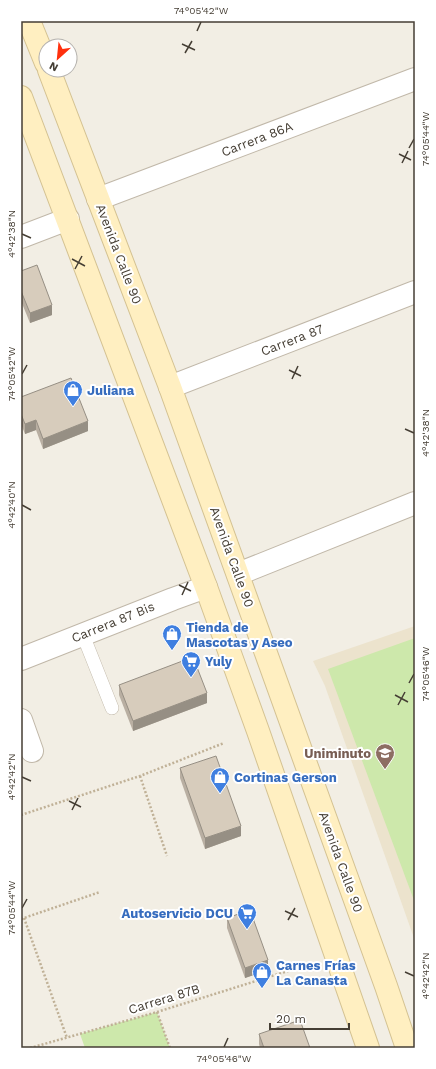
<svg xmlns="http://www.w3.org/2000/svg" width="436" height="1069" viewBox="0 0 436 1069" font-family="'Work Sans',sans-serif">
	<rect width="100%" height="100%" fill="#f2eee4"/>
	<polygon fill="#ece3cd" points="415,626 415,941 325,686 313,661"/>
	<g fill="#cde8ab">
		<polygon points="415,638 415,903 328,669"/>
		<polygon points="157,1012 170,1048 85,1048 80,1034"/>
	</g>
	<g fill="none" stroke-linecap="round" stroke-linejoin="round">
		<g stroke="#c1b8a9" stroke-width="14">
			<polyline id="service" points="83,635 112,708"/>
		</g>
		<g stroke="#c1b8a9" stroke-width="24">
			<g id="minor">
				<polyline points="98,199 415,79"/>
				<polyline points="21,237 68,219"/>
				<polyline points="170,387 415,292"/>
				<polyline points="238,574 415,503"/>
				<polyline points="21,659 173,599 206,587"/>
				<polyline points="21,720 32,751"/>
			</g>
		</g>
		<g stroke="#d4c292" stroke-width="24">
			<g id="secondary">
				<polyline points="29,21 46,63"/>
				<polyline points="49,70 170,387 386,986 407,1048"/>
				<polyline points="21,97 206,587 258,731 368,1048"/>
			</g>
		</g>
		<g stroke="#c0b197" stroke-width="2.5" stroke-dasharray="2 2" stroke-linecap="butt">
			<polyline points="140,776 167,856"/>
			<polyline points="21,815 140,776 224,743"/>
			<polyline points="24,918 67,1038"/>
			<polyline points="21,919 100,892"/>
			<polyline points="157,1012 170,1048"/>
			<polyline points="30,1048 157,1012 304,966"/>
		</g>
		<use href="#service" stroke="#fff" stroke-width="13"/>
		<use href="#minor" stroke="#fff" stroke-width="22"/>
		<use href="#secondary" stroke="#ffefc1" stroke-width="22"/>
	</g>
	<g fill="#b9afa2">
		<polygon points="21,271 52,315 30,323 21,301"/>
		<polygon points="21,397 88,431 43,449 36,430 25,434 21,424"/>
		<polygon points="119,685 207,703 133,731 119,695"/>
		<polygon points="180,768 241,836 205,849 180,778"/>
		<polygon points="227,918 268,970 245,978 227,928"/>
		<polygon points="259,1034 310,1048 260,1048 259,1044"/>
	</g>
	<g fill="#968f84">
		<polygon points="52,305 52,315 30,323 30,313"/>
		<polygon points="36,420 36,430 25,434 25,424"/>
		<polygon points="88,421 88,431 43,449 43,439"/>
		<polygon points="207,693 207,703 133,731 133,721"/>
		<polygon points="241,826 241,836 205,849 205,838"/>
		<polygon points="268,960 268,970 245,978 245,968"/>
	</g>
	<g fill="#d7ccbc" stroke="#968f84">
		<polygon points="37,265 52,305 30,313 21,291 21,271"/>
		<polygon points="71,378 88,421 43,439 36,420 25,424 21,414 21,397"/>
		<polygon points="193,657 207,693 133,721 119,685"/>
		<polygon points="216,756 241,826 205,838 180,768"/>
		<polygon points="250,910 268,960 245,968 227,918"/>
		<polygon points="300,1020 310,1048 264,1048 259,1034"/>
	</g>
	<path fill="none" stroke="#453e34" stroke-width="1.5" d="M197,31L201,22M182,44L195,50M185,53L192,41M409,148L414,139M399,154L411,160M402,163L408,151M22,234L31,238M72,259L85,266M75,269L82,256M289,370L301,376M22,374L27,365M292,379L298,366M405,429L414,433M22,505L31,510M179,585L191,591M182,595L188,582M409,683L414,674M395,695L408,702M398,705L405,692M22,777L31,781M69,801L81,807M72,810L78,798M22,908L27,899M285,911L298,917M288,920L295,908M405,972L414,976M224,1047L228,1038"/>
	<defs>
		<g id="shop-pin" transform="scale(1)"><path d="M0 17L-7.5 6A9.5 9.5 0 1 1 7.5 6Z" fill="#3f7fe0" stroke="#fff"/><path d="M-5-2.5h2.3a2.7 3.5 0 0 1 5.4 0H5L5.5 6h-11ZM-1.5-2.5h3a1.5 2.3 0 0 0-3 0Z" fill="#fff"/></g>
		<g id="supermarket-pin" transform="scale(1)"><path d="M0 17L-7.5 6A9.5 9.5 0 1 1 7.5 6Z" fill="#3f7fe0" stroke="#fff"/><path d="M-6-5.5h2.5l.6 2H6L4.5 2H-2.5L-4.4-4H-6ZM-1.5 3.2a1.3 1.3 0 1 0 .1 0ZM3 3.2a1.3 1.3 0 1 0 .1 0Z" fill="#fff"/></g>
		<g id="university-pin" transform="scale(1)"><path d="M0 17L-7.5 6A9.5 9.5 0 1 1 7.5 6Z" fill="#8d6e63" stroke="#fff"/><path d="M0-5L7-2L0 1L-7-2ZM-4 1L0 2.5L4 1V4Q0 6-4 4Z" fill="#fff"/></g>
	</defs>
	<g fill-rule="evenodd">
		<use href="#shop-pin" x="73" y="390"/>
		<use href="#shop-pin" x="172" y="634"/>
		<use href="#supermarket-pin" x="191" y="661"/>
		<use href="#university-pin" x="385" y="753"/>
		<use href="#shop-pin" x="220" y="777"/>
		<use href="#supermarket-pin" x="247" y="913"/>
		<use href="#shop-pin" x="262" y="972"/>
	</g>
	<g text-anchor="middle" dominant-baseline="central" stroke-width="4" stroke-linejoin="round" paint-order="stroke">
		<g font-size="13" fill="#453e34" stroke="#fff">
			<text transform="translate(257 139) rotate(-21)">Carrera 86A</text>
			<text transform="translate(119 254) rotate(69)">Avenida Calle 90</text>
			<text transform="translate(292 340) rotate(-21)">Carrera 87</text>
			<text transform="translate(232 557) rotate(70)">Avenida Calle 90</text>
			<text transform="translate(113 622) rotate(-22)">Carrera 87 Bis</text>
			<text transform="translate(341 862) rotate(70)">Avenida Calle 90</text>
			<text transform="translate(164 999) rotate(-17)">Carrera 87B</text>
		</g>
		<g font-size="13" font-weight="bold" fill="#366cbe" stroke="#fff" text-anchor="start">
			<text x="87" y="390">Juliana</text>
			<text x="186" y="627">Tienda de<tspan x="186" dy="15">Mascotas y Aseo</tspan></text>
			<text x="205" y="661">Yuly</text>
			<text x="234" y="777">Cortinas Gerson</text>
			<text x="233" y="913" text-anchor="end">Autoservicio DCU</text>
			<text x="276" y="965">Carnes Frías<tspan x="276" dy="15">La Canasta</tspan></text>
		</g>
		<g font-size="13" font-weight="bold" fill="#785e54" stroke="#fff" text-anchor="end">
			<text x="371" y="753">Uniminuto</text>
		</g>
	</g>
	<rect width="436" height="1069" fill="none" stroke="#ffffff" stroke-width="44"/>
	<g transform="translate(58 58) rotate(207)"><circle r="19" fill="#ffffff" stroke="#b5b2ae"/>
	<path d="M0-3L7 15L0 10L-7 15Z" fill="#ff300e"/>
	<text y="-6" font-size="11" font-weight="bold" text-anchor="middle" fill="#453e34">N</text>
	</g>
	<path d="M270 1023v6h79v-6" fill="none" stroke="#453e34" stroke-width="2"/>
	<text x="276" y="1023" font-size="12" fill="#453e34" stroke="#ffffff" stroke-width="3" paint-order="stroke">20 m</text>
	<rect x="22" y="22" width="392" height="1025" fill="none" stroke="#453e34" stroke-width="1.5"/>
	<g font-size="10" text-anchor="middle" fill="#453e34">
		<text x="201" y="14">74°05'42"W</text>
		<text transform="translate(425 139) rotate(-90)" y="4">74°05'44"W</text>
		<text transform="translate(11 234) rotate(-90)" y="4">4°42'38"N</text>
		<text transform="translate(11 374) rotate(-90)" y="4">74°05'42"W</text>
		<text transform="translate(425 433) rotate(-90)" y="4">4°42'38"N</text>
		<text transform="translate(11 505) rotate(-90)" y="4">4°42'40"N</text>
		<text transform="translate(425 674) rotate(-90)" y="4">74°05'46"W</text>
		<text transform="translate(11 777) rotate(-90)" y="4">4°42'42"N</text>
		<text transform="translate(11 908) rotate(-90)" y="4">74°05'44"W</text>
		<text transform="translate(425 976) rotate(-90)" y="4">4°42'42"N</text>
		<text x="224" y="1062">74°05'46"W</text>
	</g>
</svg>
